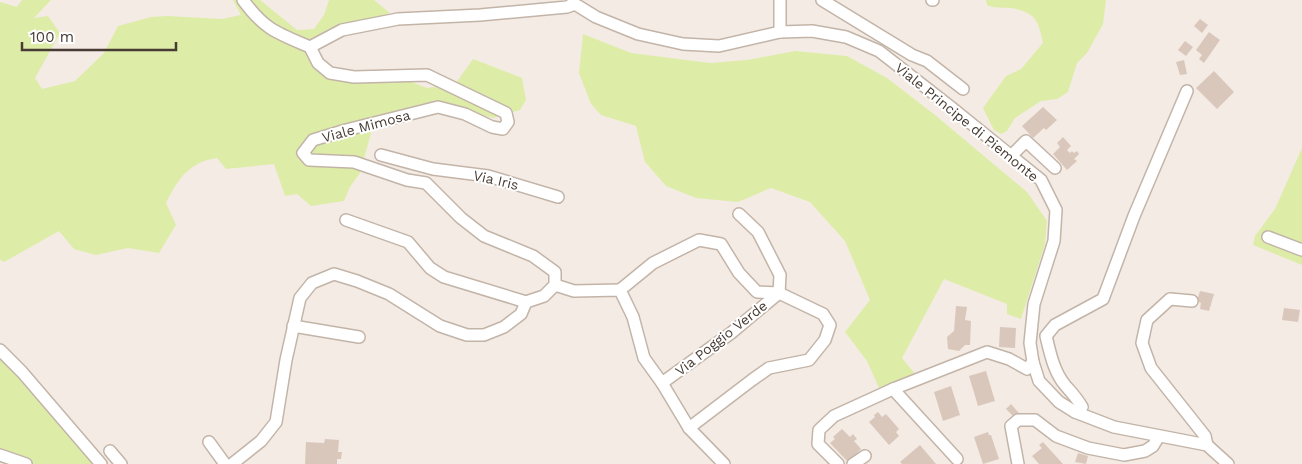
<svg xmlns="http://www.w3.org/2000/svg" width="1302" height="464" viewBox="0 0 1302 464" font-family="'Work Sans',sans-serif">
	<rect width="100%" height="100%" fill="#f4ebe4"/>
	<g fill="#ddeda8">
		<path d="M22,0H51L34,18L48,16L60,33L35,78L42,89L75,81L104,53L118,26L151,17L167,16L222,19L241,15L233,0H260L297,30L314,29L324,15L329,0H374L390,13C376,18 362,20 348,23C334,27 324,34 311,39L306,53L316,69L333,80L354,83L409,81L427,88L434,87L451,90L473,59L522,78L526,100L520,110L493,118L455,107L376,115L360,173L350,187L344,201L311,206L297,194L285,196L274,164L226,169L217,158C189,162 178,179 166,203L176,225L159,253L128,248L96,255L74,249L59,231L4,262L0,260V2L17,7Z"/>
		<path d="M986,0H1106L1103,24L1087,53L1077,63L1068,92L1057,99L1041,101L1015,118L1007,131L1001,134L994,130L983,108L1006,76L1021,69L1043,43C1039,22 1036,12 1011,8C1002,7 996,9 987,5Z"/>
		<polygon points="583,34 631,53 710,63 747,60 795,51 847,56 887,78 935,115 1027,192 1047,221 1045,244 1021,319 1007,314 1007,304 944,279 902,358 916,375 879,388 867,361 845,332 870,300 845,241 810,202 771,188 738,202 696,198 666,186 645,162 636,126 601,115 591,104 579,73"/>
		<polygon points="1302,148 1302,265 1253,245 1255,236 1275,209"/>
		<polygon points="0,356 11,365 94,464 34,464 0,450"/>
	</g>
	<g fill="#dac7bb">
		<polygon points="1200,19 1208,25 1202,33 1194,26"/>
		<polygon points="1209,32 1220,40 1204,63 1199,59 1202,55 1196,50"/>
		<polygon points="1185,41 1193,47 1186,56 1178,50"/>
		<polygon points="1184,60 1187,74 1180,75 1176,62"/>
		<polygon points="1214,71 1234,92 1217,109 1196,88"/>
		<polygon points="1043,107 1057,120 1046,130 1044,128 1033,138 1022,126"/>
		<polygon points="1063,137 1071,146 1067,150 1070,153 1072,151 1074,153 1077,151 1079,154 1074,159 1077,161 1067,170 1053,154 1060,147 1057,143"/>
		<polygon points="1200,291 1214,294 1209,311 1200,309 1201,303 1197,301"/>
		<polygon points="956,306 967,307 965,320 971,321 970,345 965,345 959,351 948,349 947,337 954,331"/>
		<polygon points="1284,308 1300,310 1298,322 1282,320"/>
		<polygon points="1000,327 1016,328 1015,348 999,347"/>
		<polygon points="986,371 995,401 978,406 969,376"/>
		<polygon points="951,386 960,415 943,421 934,392"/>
		<polygon points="1011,404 1019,413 1014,417 1006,409"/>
		<polygon points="878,412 882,417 886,414 899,429 896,432 899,436 889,445 869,422 875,417 874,415"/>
		<polygon points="842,429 850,437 853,434 857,439 854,441 861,449 848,462 830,443 835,439 833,437"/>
		<polygon points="988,432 989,435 991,435 999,459 983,464 974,437"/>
		<polygon points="325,439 339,440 338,452 342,452 341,459 337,459 337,464 305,464 306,442 324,443"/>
		<polygon points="1043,442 1063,464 1039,464 1032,456 1042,448 1039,445"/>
		<polygon points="920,445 936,464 902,464 900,462"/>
		<polygon points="1078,453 1088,456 1086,464 1075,462"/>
	</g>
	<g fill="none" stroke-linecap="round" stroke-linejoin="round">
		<g stroke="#c3b4a8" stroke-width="14">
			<g id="minor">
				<path d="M243,0C265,30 277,33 310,47"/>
				<polyline points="573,0 575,4 596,17 638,34 683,44 719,46 780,32 812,31 846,37 879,51 952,108 1041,180 1056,210 1054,241 1034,304 1030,343 1033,362 1039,381 1059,402 1075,412 1114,427 1207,445 1228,464"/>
				<polyline points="780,0 780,32"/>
				<polyline points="822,0 912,55 927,61 963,89"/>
				<polyline points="932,0 933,0"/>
				<polyline points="381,155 433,169 488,176 558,197"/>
				<polyline points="1011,156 1026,141 1055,168"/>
				<polyline points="346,220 408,242 430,268 444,277 526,302"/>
				<polyline points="1268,237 1302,250"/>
				<polyline points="555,285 574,291 620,290 633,317 644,358 662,383 689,428 724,464"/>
				<polyline points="620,290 653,263 699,240 721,244 739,273 757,292 779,293 780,275 758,232 739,214"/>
				<polyline points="1192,301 1170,299 1147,320 1142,343 1151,368 1205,436 1207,445"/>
				<polyline points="293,326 359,337"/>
				<polyline points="0,350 22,372 101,464"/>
				<polyline points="662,383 731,333 779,293 823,314 830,325 825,340 809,360 769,368 752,380 689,428"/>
				<polyline points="893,389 957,459"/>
				<path d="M1075,412L1082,407C1077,398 1071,392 1065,385C1054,372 1050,353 1046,336L1055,325L1103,299L1134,216L1187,91"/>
				<polyline points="209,442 225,464"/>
				<polyline points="110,451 121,464"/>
				<polyline points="0,455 26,464"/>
				<polyline points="232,464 261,441 276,422 286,360 300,298 312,283 334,274 357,281 389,294 440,326 467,335 484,335 504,327 521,314 526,302 544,296 555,285 555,272 533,256 484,236 461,218 426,183 407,180 354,162 309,160 303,153 313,140 346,130 438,107 465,114 492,127 503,129 508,122 506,113 427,75 354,77 330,73 318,63 310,47 342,30 398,19 480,15 567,7 575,4"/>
				<polyline points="838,464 818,444 819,430 834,416 893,389 987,352 1009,359 1027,369 1033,362"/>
				<polyline points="853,464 865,456"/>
				<polyline points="1018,464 1011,426 1018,420 1035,420 1056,436 1088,448 1124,455 1145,451 1153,446 1159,436"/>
			</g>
		</g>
		<use href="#minor" stroke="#fff" stroke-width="11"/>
	</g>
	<g text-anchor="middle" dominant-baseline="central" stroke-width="4" stroke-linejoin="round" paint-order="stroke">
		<g font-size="14" fill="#473b33" stroke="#fff">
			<text transform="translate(967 122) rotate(39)">Viale Principe di Piemonte</text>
			<text transform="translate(366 126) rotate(-15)">Viale Mimosa</text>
			<text transform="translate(496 180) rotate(13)">Via Iris</text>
			<text transform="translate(721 338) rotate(-38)">Via Poggio Verde</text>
		</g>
	</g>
	<path d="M22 42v8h154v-8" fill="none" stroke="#473b33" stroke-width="2.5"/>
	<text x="30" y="42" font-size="15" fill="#473b33" stroke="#ffffff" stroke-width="4" paint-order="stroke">100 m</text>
</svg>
